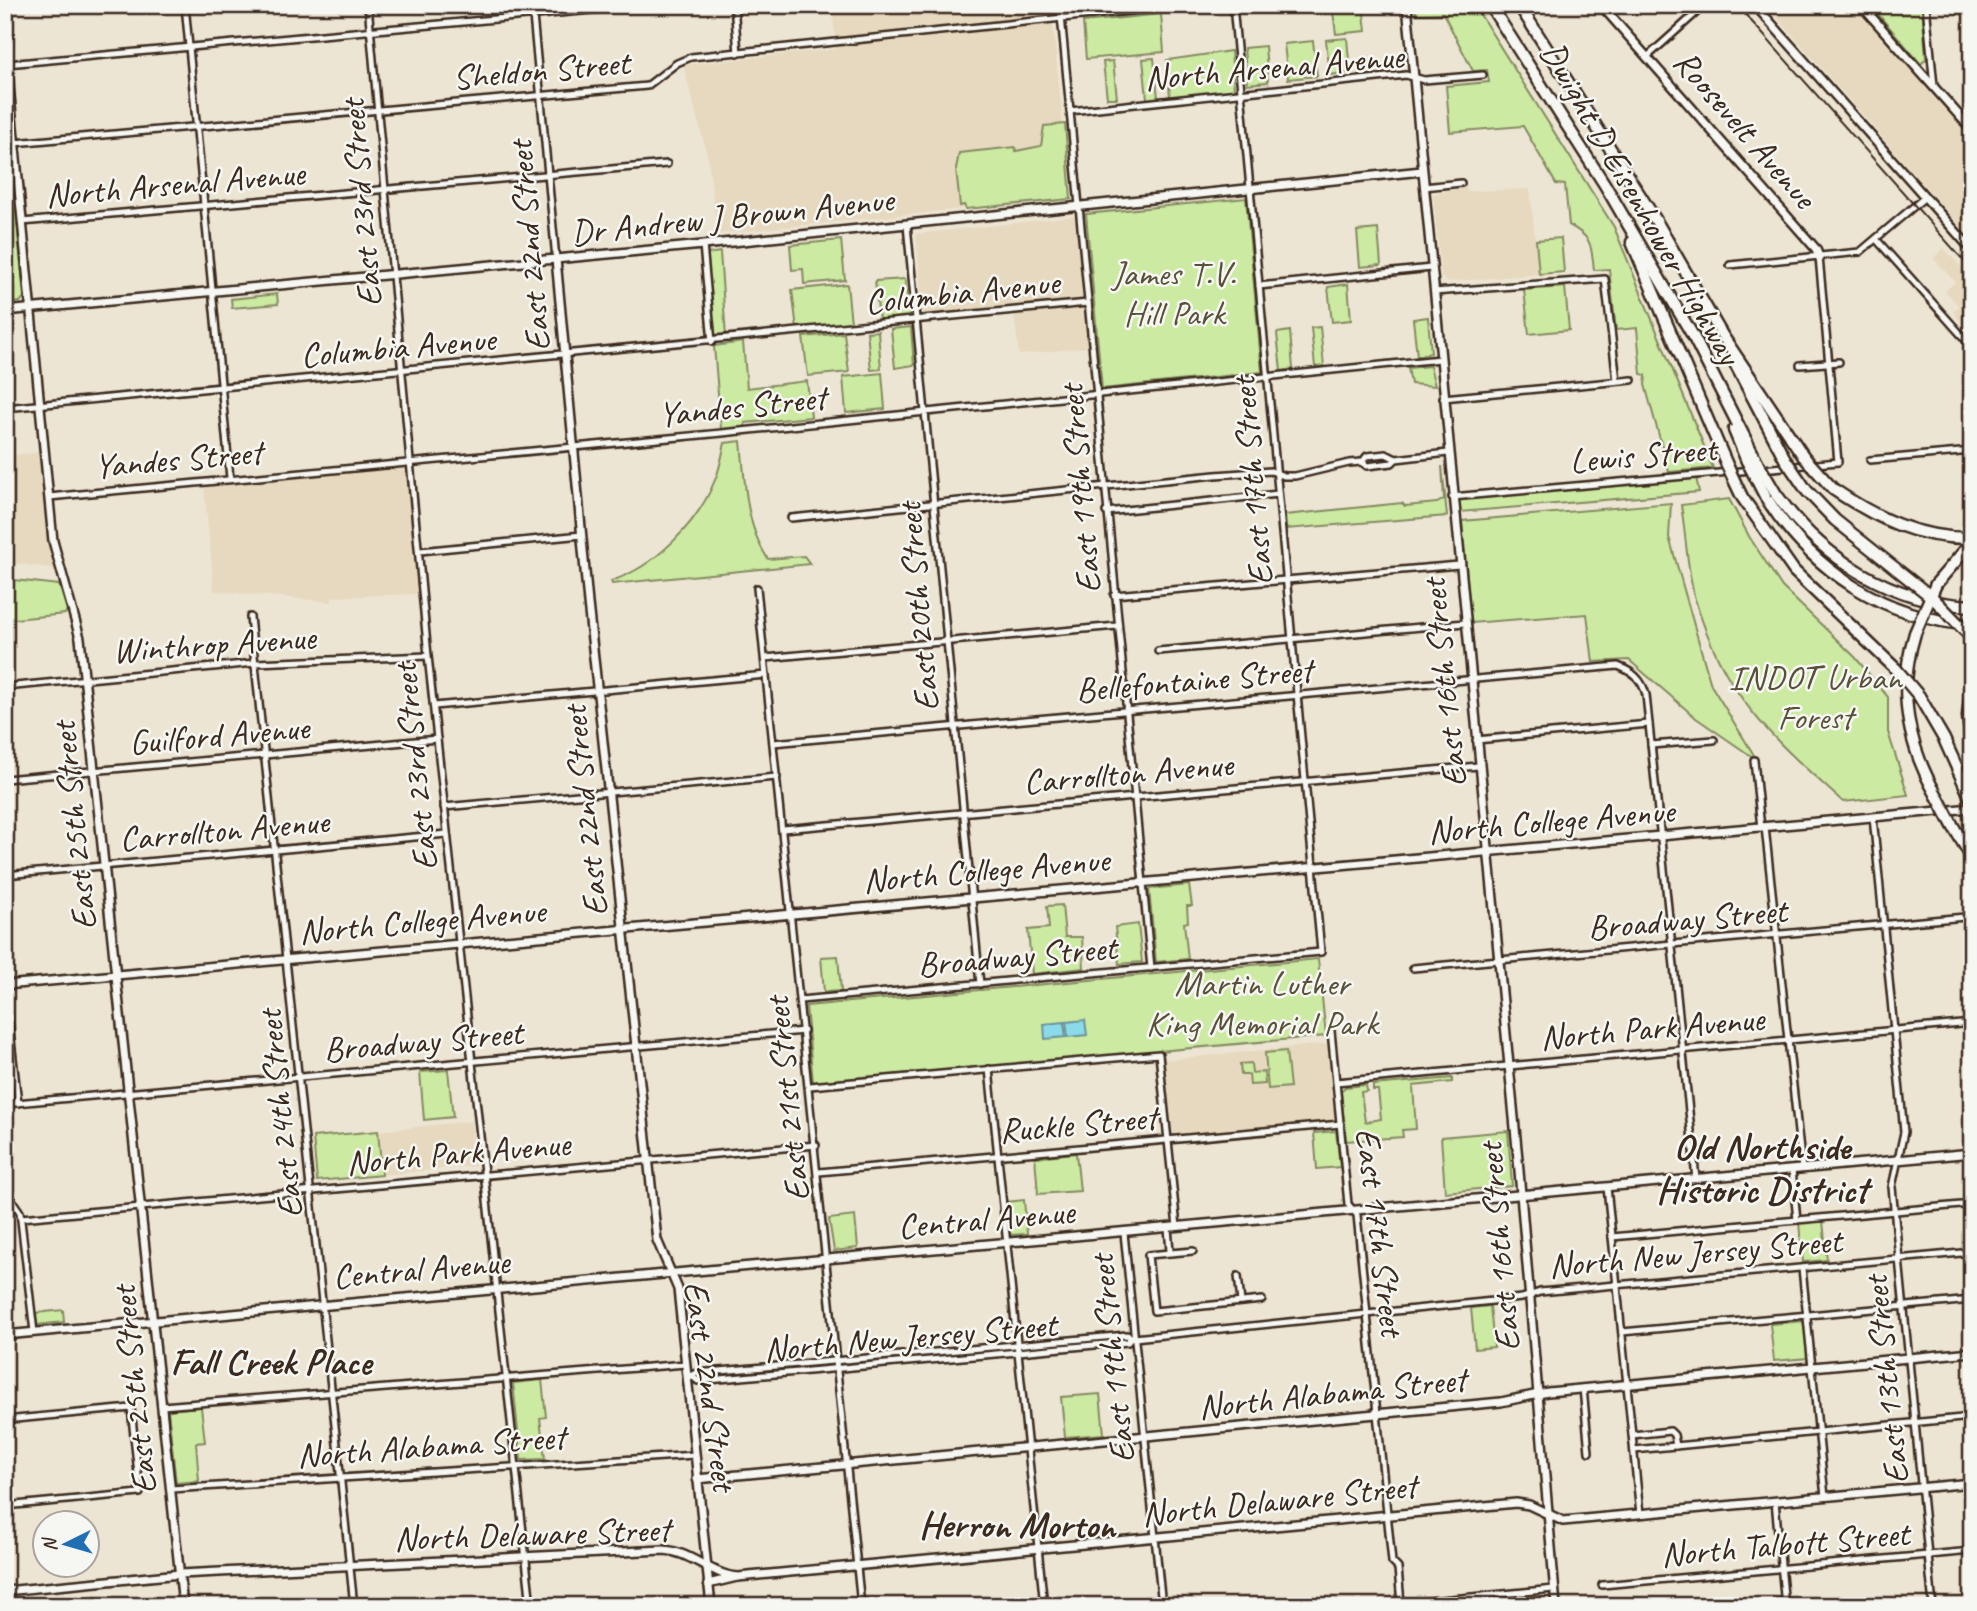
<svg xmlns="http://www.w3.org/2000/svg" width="1977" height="1611" viewBox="0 0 1977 1611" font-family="Caveat,sans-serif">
	<rect width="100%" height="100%" fill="#ede5d4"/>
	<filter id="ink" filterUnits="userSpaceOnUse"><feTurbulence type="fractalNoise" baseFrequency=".0143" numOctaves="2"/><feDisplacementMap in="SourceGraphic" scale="14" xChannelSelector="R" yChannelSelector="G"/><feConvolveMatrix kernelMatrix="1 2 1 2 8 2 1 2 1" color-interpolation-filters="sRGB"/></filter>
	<g filter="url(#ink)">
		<g fill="#e7d9bf">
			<polygon points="832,5 1051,5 1070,198 717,234 708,158 683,65 836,49"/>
			<polygon points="1766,5 1853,5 1972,140 1972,240"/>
			<polygon points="1466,187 1467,191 1530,189 1539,274 1448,282 1441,277 1433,194"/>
			<polygon points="1074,216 1089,347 1019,355 1013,307 923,316 916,234"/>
			<polygon points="1944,248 1972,279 1972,334 1953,312 1959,306 1945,291 1955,282 1933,258"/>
			<polygon points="40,452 50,547 56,569 5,562 5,456"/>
			<polygon points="406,468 417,594 332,597 332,602 214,591 204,486"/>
			<polygon points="1324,1044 1327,1045 1335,1122 1172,1138 1164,1060"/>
			<polygon points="471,1121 475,1166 382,1175 378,1131"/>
			<polygon points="1544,1597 1544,1606 1450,1606"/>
		</g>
		<g fill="#cceaa2" stroke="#848a60" stroke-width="2">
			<polygon points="1332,5 1363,5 1366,31 1336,34"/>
			<path d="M1415,5H1474L1614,227L1713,468L1669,472L1645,385L1646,375L1641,374L1637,328L1616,330L1609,269L1594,270C1591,245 1593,238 1569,225L1565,185L1556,184L1523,126L1450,132L1446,86L1489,82L1487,70L1473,71L1443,13L1416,14Z"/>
			<polygon points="1870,5 1922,5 1926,59 1921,64"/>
			<polygon points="1161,14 1164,52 1086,59 1083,22"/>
			<polygon points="1347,38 1350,72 1330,75 1326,40"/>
			<polygon points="1313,41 1317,76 1288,79 1284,44"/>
			<polygon points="1265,46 1268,82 1247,84 1244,48"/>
			<polygon points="1231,51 1234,90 1170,97 1167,60"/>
			<polygon points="1154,58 1158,98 1147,99 1143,59"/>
			<polygon points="1113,61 1117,98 1107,98 1103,62"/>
			<polygon points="5,90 24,297 20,302 5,304"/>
			<polygon points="1065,124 1071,199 966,209 964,205 960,206 956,169 959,153 1015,147 1016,151 1041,146 1044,126"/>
			<polygon points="1246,198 1262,372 1102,389 1086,214"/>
			<polygon points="1378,229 1381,265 1360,267 1357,231"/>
			<polygon points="1561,238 1564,272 1539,274 1536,240"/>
			<polygon points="841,240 845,280 804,284 803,269 792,270 790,245"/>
			<polygon points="720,252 726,337 714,337 707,254"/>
			<polygon points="905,279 910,317 879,320 875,281"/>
			<polygon points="847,284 851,323 797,329 792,290"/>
			<polygon points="1348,284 1351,320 1332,322 1328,287"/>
			<polygon points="1565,287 1569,330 1529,334 1524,290"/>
			<polygon points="277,294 278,304 232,308 231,299"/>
			<polygon points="1428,317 1431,353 1417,356 1413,319"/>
			<polygon points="911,327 914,365 895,368 891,329"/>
			<polygon points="1320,327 1324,366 1315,367 1311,328"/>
			<polygon points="878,331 881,369 871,370 867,332"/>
			<polygon points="1290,331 1293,369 1281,371 1277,333"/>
			<polygon points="844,333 849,372 808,376 803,337"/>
			<polygon points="743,342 747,388 807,381 811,417 745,423 745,427 721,429 714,346"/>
			<polygon points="1430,366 1435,386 1411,384 1408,368"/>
			<polygon points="882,373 885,409 846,413 843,377"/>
			<path d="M741,441C745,481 745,525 768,559L804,556L810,564L612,584L611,581C655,567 698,523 715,480C720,469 722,455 725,443Z"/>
			<polygon points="1442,466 1447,516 1286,529 1285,515 1402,503 1405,506 1437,503 1444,499"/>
			<polygon points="1696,477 1699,492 1460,512 1459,500"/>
			<path d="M1729,499L1750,538L1782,587L1855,657L1888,697V732L1908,795L1843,802C1771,737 1724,697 1695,599C1687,570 1686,535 1681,505Z"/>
			<polygon points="1671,503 1669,537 1711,685 1757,760 1696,718 1629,660 1593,662 1587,614 1471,623 1462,521"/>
			<polygon points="5,579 59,585 67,610 65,614 5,620"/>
			<polygon points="1189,885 1192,906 1187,906 1188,922 1184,923 1188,959 1156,962 1149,889"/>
			<polygon points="1062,905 1065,937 1082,937 1084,968 1032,974 1028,930 1049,928 1047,906"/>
			<polygon points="1138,924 1142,962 1119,964 1115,927"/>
			<polygon points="838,956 841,991 824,992 821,957"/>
			<polygon points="1318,959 1326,1036 813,1082 806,1006"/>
			<polygon points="1286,1051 1290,1087 1268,1089 1265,1053"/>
			<polygon points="1251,1063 1252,1073 1264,1072 1265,1084 1250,1085 1249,1075 1241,1075 1240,1064"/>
			<polygon points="448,1070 453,1117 424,1120 420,1072"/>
			<polygon points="1452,1078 1452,1082 1413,1086 1416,1129 1402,1130 1403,1137 1346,1141 1341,1092 1345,1087 1366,1085 1367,1091 1361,1092 1365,1122 1381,1119 1378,1090 1373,1090 1373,1085"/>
			<polygon points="378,1131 382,1175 317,1181 313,1137"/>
			<polygon points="1336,1131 1340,1167 1317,1169 1314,1133"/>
			<polygon points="1508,1131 1512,1186 1445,1192 1441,1137"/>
			<polygon points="1076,1153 1080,1191 1038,1194 1035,1157"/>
			<polygon points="1024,1200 1027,1234 1010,1235 1006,1202"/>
			<polygon points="855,1216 858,1248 834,1251 829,1219"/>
			<polygon points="1823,1221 1827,1260 1803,1262 1799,1223"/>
			<polygon points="1490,1306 1494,1347 1475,1349 1471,1308"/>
			<polygon points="63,1310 64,1322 37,1325 36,1313"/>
			<polygon points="1805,1321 1808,1358 1774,1361 1770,1324"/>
			<polygon points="542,1380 546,1417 540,1418 545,1459 521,1460 513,1383"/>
			<polygon points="1100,1394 1104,1434 1065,1437 1061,1397"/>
			<polygon points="201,1407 205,1442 196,1443 199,1481 176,1483 168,1410"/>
		</g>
		<g fill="#8bdae9" stroke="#6b9498" stroke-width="2">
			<polygon points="1085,1020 1087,1035 1068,1037 1066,1022"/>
			<polygon points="1064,1022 1066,1037 1045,1039 1044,1024"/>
		</g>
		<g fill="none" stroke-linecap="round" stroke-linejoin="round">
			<g stroke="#3b2a1e" stroke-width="10">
				<g id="street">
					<polyline points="185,5 230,478"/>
					<polyline points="368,5 428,656 531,1606"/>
					<polyline points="532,5 556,259"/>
					<polyline points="734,5 738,53"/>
					<polyline points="1060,5 1151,968"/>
					<polyline points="1926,5 1934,86"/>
					<polyline points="1647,57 1705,5"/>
					<polyline points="7,64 625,7"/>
					<polyline points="1070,111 1406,75 1424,80 1483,75"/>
					<polyline points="14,143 647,86 677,63 691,57 1188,5"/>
					<polyline points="1424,187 1461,183"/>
					<polyline points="22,222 667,164"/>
					<polyline points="907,225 980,984"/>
					<polyline points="1876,239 1972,347"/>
					<polyline points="703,245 712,342"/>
					<polyline points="1730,265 1860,252 1925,197"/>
					<polyline points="1259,286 1431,268"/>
					<polyline points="1434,292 1605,279 1617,381"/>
					<polyline points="1800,365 1839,362"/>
					<polyline points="1443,398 1632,380"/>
					<polyline points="5,408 1088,303"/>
					<polyline points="1870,460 1972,451"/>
					<polyline points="1362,462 1367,456 1386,454 1396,459"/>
					<polyline points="1762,469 1838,462 1819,257"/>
					<polyline points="49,497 722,433 1440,359"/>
					<polyline points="1452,497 1752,470"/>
					<polyline points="1106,512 1278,494"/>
					<polyline points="791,518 1215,475 1271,471 1284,476 1295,476 1349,463 1362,462 1367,466 1392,463 1396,459 1448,453"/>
					<polyline points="420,551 582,535"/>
					<polyline points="757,588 861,1606"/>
					<polyline points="1114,595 1459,565"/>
					<polyline points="250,617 354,1606"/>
					<polyline points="1158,651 1465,623"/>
					<polyline points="765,658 1117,626"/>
					<polyline points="5,687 255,663 428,656"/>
					<polyline points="434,706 766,675"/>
					<polyline points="1476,740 1649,724"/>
					<path d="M773,743L1618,666C1633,672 1642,679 1646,695L1696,1179"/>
					<polyline points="1651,745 1714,740"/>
					<polyline points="1754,760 1761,828"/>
					<polyline points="5,779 437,739"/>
					<polyline points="444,807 777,777"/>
					<polyline points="1873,817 1904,1132 1892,1187 1933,1606"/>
					<polyline points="1765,827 1802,1169"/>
					<polyline points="783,829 1478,766"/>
					<polyline points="5,875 447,834"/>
					<polyline points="1413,968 1965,917"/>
					<polyline points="5,986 18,1103"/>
					<polyline points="800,1000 1321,952 1233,5"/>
					<polyline points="1331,1031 1348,1204 1357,1215 1392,1562 1398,1568 1401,1604"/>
					<polyline points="989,1069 1044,1606"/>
					<polyline points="1336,1082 1972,1023"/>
					<polyline points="810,1086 1159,1054 1177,1227"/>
					<polyline points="5,1104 804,1031"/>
					<polyline points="1792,1170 1797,1220"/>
					<polyline points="819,1172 1341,1124"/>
					<polyline points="1607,1187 1640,1514"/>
					<polyline points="5,1190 20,1212 34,1332"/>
					<polyline points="21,1218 816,1145"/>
					<polyline points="1168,1228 1170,1251"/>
					<polyline points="1124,1233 1162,1606"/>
					<polyline points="1612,1237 1972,1204"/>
					<polyline points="1193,1251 1148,1255 1154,1311 1262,1300"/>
					<polyline points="1802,1268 1825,1497"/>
					<polyline points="1238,1276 1241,1302"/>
					<polyline points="1622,1332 1972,1300"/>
					<polyline points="687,1377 697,1373 1127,1335 1134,1338 1522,1298 1540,1292 1972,1252"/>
					<polyline points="693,1377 698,1381 1128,1342 1130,1338"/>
					<polyline points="1583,1388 1589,1452"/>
					<polyline points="162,1406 686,1364"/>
					<polyline points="5,1420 131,1408 140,1493 5,1506"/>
					<polyline points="1632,1435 1670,1431 1674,1435 1676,1446"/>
					<polyline points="1634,1450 1972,1417"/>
					<polyline points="171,1489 695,1455"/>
					<polyline points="1775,1501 1785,1606"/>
					<polyline points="1602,1585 1972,1551"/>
					<polyline points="1378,1606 1554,1589"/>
				</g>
			</g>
			<g stroke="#3b2a1e" stroke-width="12">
				<g id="secondary">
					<polyline points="1407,5 1518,1159 1556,1606"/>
					<polyline points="1601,5 1816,249 1819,257"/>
					<polyline points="1755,5 1972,250"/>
					<polyline points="1861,5 1972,130"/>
					<polyline points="5,44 53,541 80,638 183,1606"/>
					<polyline points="556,259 588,603 657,1240 678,1289 711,1606"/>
					<polyline points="5,311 703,245 1422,171"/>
					<polyline points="5,985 1972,808"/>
					<polyline points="5,1335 1972,1153"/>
					<polyline points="697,1479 1501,1402 1548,1392 1972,1352"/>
					<polyline points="708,1584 737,1577"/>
					<path d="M5,1591L180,1574L663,1550C690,1551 711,1575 738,1577L1516,1503L1529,1505L1563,1521L1972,1483"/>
				</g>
			</g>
			<g stroke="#3b2a1e" stroke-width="15">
				<g id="highway">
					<polyline points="1490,5 1605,185 1693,336 1756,460"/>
					<polyline points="1519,5 1655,219 1722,335 1804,457"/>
					<polyline points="1632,242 1727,465"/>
					<polyline points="1732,358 1785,459"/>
					<polyline points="1734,430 1747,461"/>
					<path d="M1833,489C1876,518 1918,539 1972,538"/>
					<polyline points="1807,491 1835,520 1895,568"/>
					<path d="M1776,494C1822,559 1891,602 1972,606"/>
					<path d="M1765,496C1812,571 1883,618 1972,625"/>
					<polyline points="1742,497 1794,571 1896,669"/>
					<polyline points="1936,584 1972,542"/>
					<path d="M1915,633C1897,691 1907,744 1937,796"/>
					<polyline points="1972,680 1968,716 1972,749"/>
					<polyline points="1919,696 1944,739 1972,801"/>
					<polyline points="1953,826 1972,858"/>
				</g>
			</g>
			<use href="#street" stroke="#f6f6f2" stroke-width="5"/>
			<use href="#secondary" stroke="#f6f6f2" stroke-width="7"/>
			<use href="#highway" stroke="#f6f6f2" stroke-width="10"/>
			<polyline stroke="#3b2a1e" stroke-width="2" points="1737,5 1972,270"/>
			<g stroke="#3b2a1e" stroke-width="15" stroke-linecap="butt">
				<g id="highway-bridge">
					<polyline points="1804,457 1833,489"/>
					<polyline points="1785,459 1807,491"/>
					<polyline points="1756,460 1776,494"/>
					<polyline points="1747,461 1765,496"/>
					<polyline points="1727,465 1742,497"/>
					<polyline points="1895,568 1934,599 1972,638"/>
					<polyline points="1915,633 1936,584"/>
					<polyline points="1896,669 1919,696"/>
					<polyline points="1937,796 1953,826"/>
				</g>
			</g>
			<use href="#highway-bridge" stroke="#f6f6f2" stroke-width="10"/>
		</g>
	</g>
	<g text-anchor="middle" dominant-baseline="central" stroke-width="5" stroke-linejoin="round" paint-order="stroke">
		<g font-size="35" fill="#3b2a1e" stroke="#f6f6f2">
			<text transform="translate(1274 67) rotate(-5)">North Arsenal Avenue</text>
			<text transform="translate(541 70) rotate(-5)">Sheldon Street</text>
			<text transform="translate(1745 129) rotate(49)">Roosevelt Avenue</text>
			<text transform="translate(175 184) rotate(-5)">North Arsenal Avenue</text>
			<text transform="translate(361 203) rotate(-95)">East 23rd Street</text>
			<text transform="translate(1641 203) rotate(60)">Dwight D Eisenhower Highway</text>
			<text transform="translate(732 216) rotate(-6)">Dr Andrew J Brown Avenue</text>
			<text transform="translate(529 246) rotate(-95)">East 22nd Street</text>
			<text transform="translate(962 292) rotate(-6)">Columbia Avenue</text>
			<text transform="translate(398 347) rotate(-5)">Columbia Avenue</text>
			<text transform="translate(742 406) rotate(-6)">Yandes Street</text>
			<text transform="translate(1643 455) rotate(-5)">Lewis Street</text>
			<text transform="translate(178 459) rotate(-5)">Yandes Street</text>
			<text transform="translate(1252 481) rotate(-95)">East 17th Street</text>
			<text transform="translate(1080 489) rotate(-95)">East 19th Street</text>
			<text transform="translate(918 607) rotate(-95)">East 20th Street</text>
			<text transform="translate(214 644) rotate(-4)">Winthrop Avenue</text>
			<text transform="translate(1194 680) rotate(-5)">Bellefontaine Street</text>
			<text transform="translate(1444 683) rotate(-96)">East 16th Street</text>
			<text transform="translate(219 735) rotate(-5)">Guilford Avenue</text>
			<text transform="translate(415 767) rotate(-96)">East 23rd Street</text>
			<text transform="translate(1128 773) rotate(-5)">Carrollton Avenue</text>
			<text transform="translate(585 811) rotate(-96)">East 22nd Street</text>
			<text transform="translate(1551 821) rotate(-5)">North College Avenue</text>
			<text transform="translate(74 826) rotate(-96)">East 25th Street</text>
			<text transform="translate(224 830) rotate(-5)">Carrollton Avenue</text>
			<text transform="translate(986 870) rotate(-5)">North College Avenue</text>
			<text transform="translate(1687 919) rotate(-5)">Broadway Street</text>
			<text transform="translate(422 921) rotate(-5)">North College Avenue</text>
			<text transform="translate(1017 956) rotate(-5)">Broadway Street</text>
			<text transform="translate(1652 1028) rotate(-5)">North Park Avenue</text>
			<text transform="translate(423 1041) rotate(-5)">Broadway Street</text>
			<text transform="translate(787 1099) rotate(-96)">East 21st Street</text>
			<text transform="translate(280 1114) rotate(-96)">East 24th Street</text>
			<text transform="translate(1078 1124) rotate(-5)">Ruckle Street</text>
			<text transform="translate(458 1153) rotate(-5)">North Park Avenue</text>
			<text transform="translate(986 1219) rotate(-5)">Central Avenue</text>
			<text transform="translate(1380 1232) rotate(83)">East 17th Street</text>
			<text transform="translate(1499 1247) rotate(-95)">East 16th Street</text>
			<text transform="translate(1695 1253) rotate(-5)">North New Jersey Street</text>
			<text transform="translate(421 1269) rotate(-5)">Central Avenue</text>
			<text transform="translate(910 1337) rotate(-5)">North New Jersey Street</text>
			<text transform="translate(1112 1359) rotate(-96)">East 19th Street</text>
			<text transform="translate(1886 1380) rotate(-96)">East 13th Street</text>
			<text transform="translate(710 1386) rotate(82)">East 22nd Street</text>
			<text transform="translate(134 1390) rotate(-96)">East 25th Street</text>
			<text transform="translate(1332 1393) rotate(-6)">North Alabama Street</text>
			<text transform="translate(431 1446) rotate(-4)">North Alabama Street</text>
			<text transform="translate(1279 1500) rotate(-6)">North Delaware Street</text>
			<text transform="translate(532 1534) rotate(-2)">North Delaware Street</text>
			<text transform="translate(1785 1544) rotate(-5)">North Talbott Street</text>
		</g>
		<g font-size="35" fill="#585038" stroke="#f6f6f2">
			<text x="1174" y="273">James T.V.<tspan x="1174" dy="40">Hill Park</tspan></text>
			<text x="1815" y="677">INDOT Urban<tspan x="1815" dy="40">Forest</tspan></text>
			<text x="1262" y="983">Martin Luther<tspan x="1262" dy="40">King Memorial Park</tspan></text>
		</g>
		<g font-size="37" font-weight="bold" fill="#3b2a1e" stroke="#f6f6f2">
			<text x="1762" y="1146">Old Northside<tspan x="1762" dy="43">Historic District</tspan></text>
			<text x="271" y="1361">Fall Creek Place</text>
			<text x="1017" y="1524">Herron Morton</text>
		</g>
	</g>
	<rect width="1977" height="1611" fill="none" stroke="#f6f6f2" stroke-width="28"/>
	<rect x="14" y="14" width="1949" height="1583" fill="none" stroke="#3b2a1e" stroke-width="2.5" filter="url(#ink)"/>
	<g transform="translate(66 1544) rotate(265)"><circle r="33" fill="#f6f6f2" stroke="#aba49d" stroke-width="2"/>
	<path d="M0-5L12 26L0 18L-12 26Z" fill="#1f6fb2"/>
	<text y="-10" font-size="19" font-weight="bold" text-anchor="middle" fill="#3b2a1e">N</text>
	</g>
</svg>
